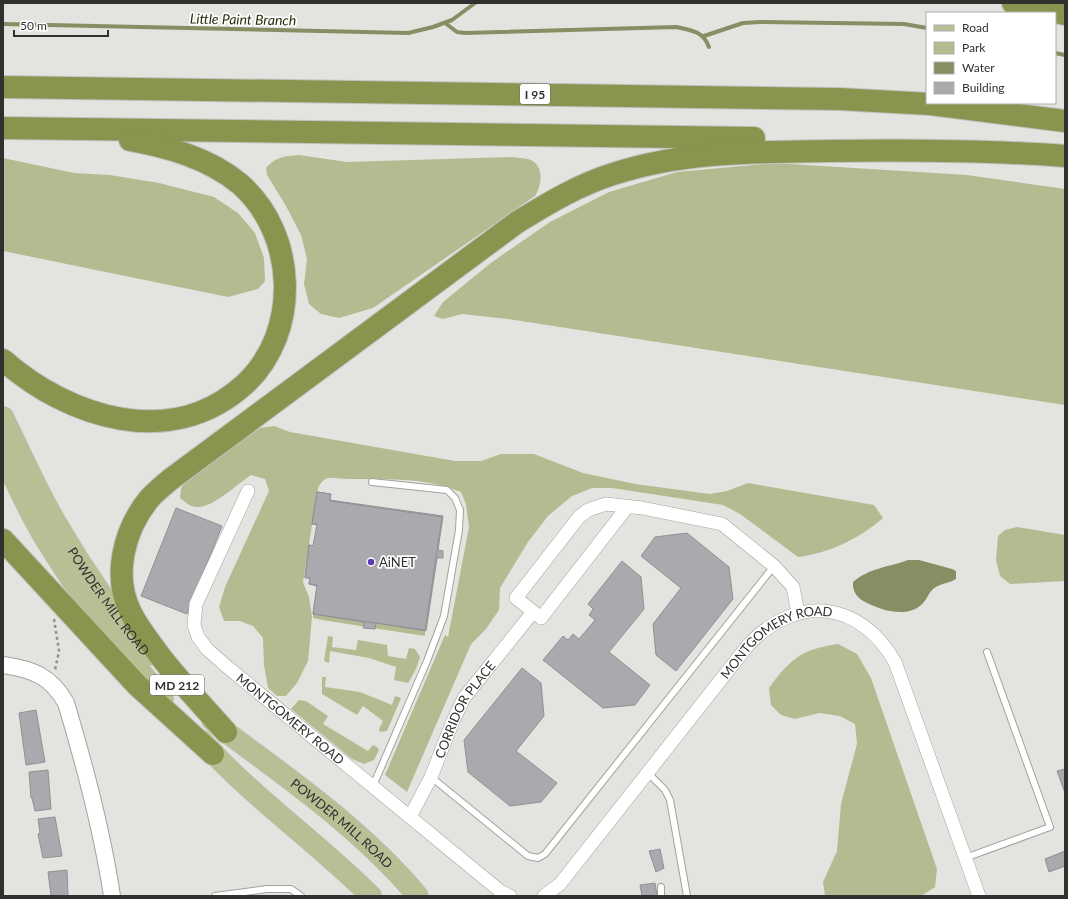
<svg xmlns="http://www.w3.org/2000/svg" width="1068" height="899" viewBox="0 0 1068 899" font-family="Lato,sans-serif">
	<rect width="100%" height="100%" fill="#e3e4df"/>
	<g fill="#b2bc90">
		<path d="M299,155L347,162L512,157C517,158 523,158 528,159C545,164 542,185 535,196L373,308L339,318L321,314L309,304L304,284L307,259L301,235L286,206L267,175L266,168C276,157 284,156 299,155Z"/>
		<polygon points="3,158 74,173 110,175 159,183 214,197 238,213 255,233 264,258 265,281 258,289 228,297 3,251"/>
		<polygon points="774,163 967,175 1065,189 1065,405 508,319 462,314 443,319 434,316 443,302 492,262 550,222 609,192 677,172"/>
		<path d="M274,426L290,432L455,461H481L501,454H534L583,473L635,484L710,494L727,491L748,483L874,505L883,518C859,539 829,553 798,557L740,514L723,505L612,488H592L572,496L548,516L528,542L500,588L499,610L486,629L471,644L407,792L385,775L445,635L448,637L469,527L466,504L461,492C426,477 384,479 347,479C341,479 334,477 328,478C322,480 321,483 318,488L303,582L309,597L312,617L308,661L297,683L286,696H277L268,688L264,665L263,638L253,626L240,621H224L219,607L225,587L269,491L265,479L251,475C239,483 211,509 197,507C190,507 185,502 180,498L181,489L185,479L260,428Z"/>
		<polygon points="1017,527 1065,535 1065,581 1010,584 1000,576 996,560 998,536 1005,530"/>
		<polygon points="313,614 425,630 425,636 322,620 313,618"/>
		<polygon points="328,636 333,637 332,647 356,650 358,640 387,645 388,656 406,659 409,648 415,649 420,657 416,669 408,683 394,680 396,667 369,658 330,651 329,663 324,661"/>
		<path d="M838,644L857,654L871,678L937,869L935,887L921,896H825L823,882L837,851L841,804L857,744L855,724L840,716L819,713L795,719L781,715L771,705L769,688C790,659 802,649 838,644Z"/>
		<polygon points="322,677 326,677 325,687 360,692 392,705 395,696 401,698 387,731 380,732 379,729 383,721 363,706 357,715 322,694"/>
		<polygon points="299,700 306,701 328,716 323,724 368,751 373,745 377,747 379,750 374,760 364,764 352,759 291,709"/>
	</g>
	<path fill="#868f63" d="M908,560H919L952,569L956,571V579C950,583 942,583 936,587C930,590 928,597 924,602C910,619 883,611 867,603C858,599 852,592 853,582C869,568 889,567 908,560Z"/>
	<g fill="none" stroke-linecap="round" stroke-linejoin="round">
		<g stroke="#868f63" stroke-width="4">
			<path d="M445,23L457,32L465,33L676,27C691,30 703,31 709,47"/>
			<polyline points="3,24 408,33 433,27 452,20 475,3"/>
			<polyline points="704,36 743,23 760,22 904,24 927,28"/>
			<polyline points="1055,53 1065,55"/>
		</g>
	</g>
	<g fill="#aaa9ae" stroke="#919195">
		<polygon points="317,492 330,494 329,500 443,516 438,550 443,551 443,558 437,558 426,631 376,623 375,629 363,628 364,622 313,614 317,586 309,584 310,578 305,577 309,545 314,546 318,525 312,524"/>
		<polygon points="317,492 331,494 330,501 442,517 425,630 313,614 317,585 309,584 310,578 305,578 309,545 313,546 317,524 312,524"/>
		<polygon points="176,508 222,526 187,614 141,596"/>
		<polygon points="687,533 729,567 733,599 676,671 656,655 653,624 681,588 641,556 655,537"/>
		<polygon points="622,561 641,577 644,609 609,652 650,685 635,705 603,708 543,660 563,636 568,640 573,634 579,639 590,626 595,620 589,615 593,609 588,604"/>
		<polygon points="522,668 541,683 544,716 516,751 557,783 541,802 510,806 468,772 464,740"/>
		<polygon points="36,710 45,762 26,765 19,713"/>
		<polygon points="1065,769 1065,793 1057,771"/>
		<polygon points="48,770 51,809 35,811 32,798 31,798 29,772"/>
		<polygon points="55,817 62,856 43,858 38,834 40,833 38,819"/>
		<polygon points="660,849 664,868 656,872 649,851"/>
		<polygon points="1065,851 1065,866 1049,872 1045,859"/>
		<polygon points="67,870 68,896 51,896 48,872"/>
		<polygon points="655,883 657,896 642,896 640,885"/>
	</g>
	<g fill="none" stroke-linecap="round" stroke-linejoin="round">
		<g stroke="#a1a39e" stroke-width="8">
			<g id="service">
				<polyline points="372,482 447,490 455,498 460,510 459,530 444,616 427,661 373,786"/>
				<polyline points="648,773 665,790 670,800 687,896"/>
				<polyline points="431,777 528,856 538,858 545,854 774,566"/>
				<polyline points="965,858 1050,827 987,652"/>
				<polyline points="661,887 661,896"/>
				<polyline points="215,896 267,889 291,889 301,896"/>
			</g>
		</g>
		<g stroke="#a1a39e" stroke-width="14">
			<g id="minor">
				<path id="s1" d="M248,491L196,604L194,625L198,637L207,649L225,665L500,891L510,896"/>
				<polyline points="628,506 541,618 516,598 579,517 588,510 606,504 642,508 722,524 774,566 793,587 798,613"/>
				<path id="s2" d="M410,817L431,777L453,721L464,698L533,612"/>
				<path id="s3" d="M544,896L560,884L749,644C798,594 860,601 895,662L979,896"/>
			</g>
		</g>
		<g stroke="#a1a39e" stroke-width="18">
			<path id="tertiary" d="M3,665C32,669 51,676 66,703C85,766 102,830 112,896"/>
		</g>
		<g stroke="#c1c1c1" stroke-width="22">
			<g id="primary">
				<path id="s4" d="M3,417C21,453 37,491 58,526C84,571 114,614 148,655"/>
				<path d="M3,456C16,482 28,510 43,535C78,593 118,647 163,698"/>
				<path id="s5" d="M212,720L226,732C294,782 363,831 418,896"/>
				<path d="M202,741C253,798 317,842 371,896"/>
			</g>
		</g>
		<g stroke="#c1c1c1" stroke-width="24">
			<g id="motorway">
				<polyline points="1013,3 1065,14"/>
				<polyline points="3,87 839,99 930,104 1065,121"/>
				<polyline points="3,128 754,138"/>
				<path d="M3,360C69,418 172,451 245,384C301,332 297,234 240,184C209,158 168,147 130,140"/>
				<polyline points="3,540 137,685 213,754"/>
				<path d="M226,732C204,707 181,683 160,656C150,642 139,629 131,613C112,576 124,530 149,499C155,492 164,485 171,479L516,223C547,204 578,185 613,174C683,151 755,152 829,151C908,150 986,150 1065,156"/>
			</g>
		</g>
		<polyline stroke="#90918d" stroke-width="2.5" stroke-dasharray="3 3" stroke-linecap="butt" points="54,619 59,651 55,670"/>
		<use href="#service" stroke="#fff" stroke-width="6"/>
		<use href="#minor" stroke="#fff" stroke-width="13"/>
		<use href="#tertiary" stroke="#fff" stroke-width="16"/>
		<use href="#primary" stroke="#b8bf95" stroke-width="21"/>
		<use href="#motorway" stroke="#88954f" stroke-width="22"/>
	</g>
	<circle fill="#5b3ab2" stroke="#fff" stroke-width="1.5" cx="371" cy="562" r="4"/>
	<g text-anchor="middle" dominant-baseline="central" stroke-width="3.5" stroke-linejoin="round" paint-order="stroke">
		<g fill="#fff" stroke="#6e6f6d" stroke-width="1">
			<rect x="520" y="84" width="30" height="20" rx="3"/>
			<rect x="150" y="675" width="54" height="20" rx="3"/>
		</g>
		<g font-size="12" font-weight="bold" fill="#30312f">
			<text x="535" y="94">I 95</text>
			<text x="177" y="685">MD 212</text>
		</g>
		<g font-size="13" fill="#30312f" stroke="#fff" text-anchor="start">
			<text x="379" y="562">AiNET</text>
		</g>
		<g font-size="13" fill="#30312f" stroke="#fff">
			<text stroke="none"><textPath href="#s4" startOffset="213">POWDER MILL ROAD</textPath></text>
			<text stroke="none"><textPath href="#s3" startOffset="351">MONTGOMERY ROAD</textPath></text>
			<text stroke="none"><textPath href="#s2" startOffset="121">CORRIDOR PLACE</textPath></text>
			<text stroke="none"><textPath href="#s1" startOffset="282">MONTGOMERY ROAD</textPath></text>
			<text stroke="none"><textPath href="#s5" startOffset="166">POWDER MILL ROAD</textPath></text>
		</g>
		<g font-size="14" font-style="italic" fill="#292f0a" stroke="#fff">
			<text transform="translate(243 19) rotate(1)">Little Paint Branch</text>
		</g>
	</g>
	<rect width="1068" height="899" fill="none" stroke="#30312f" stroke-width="8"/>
	<rect x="926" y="12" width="130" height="92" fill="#ffffff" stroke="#acadac"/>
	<rect x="934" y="25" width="20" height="6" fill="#b8bf95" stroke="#acadac"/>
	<text x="962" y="32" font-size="12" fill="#30312f">Road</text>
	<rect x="934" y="42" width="20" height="12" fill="#b2bc90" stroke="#acadac"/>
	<text x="962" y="52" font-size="12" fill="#30312f">Park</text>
	<rect x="934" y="62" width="20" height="12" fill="#868f63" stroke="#acadac"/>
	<text x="962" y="72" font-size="12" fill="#30312f">Water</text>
	<rect x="934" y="82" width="20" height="12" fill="#aaa9ae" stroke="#acadac"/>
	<text x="962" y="92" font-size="12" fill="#30312f">Building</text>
	<path d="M14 30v6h94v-6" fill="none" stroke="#30312f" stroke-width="2"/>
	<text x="20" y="30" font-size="12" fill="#30312f" stroke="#ffffff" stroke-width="3" paint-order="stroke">50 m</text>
</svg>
